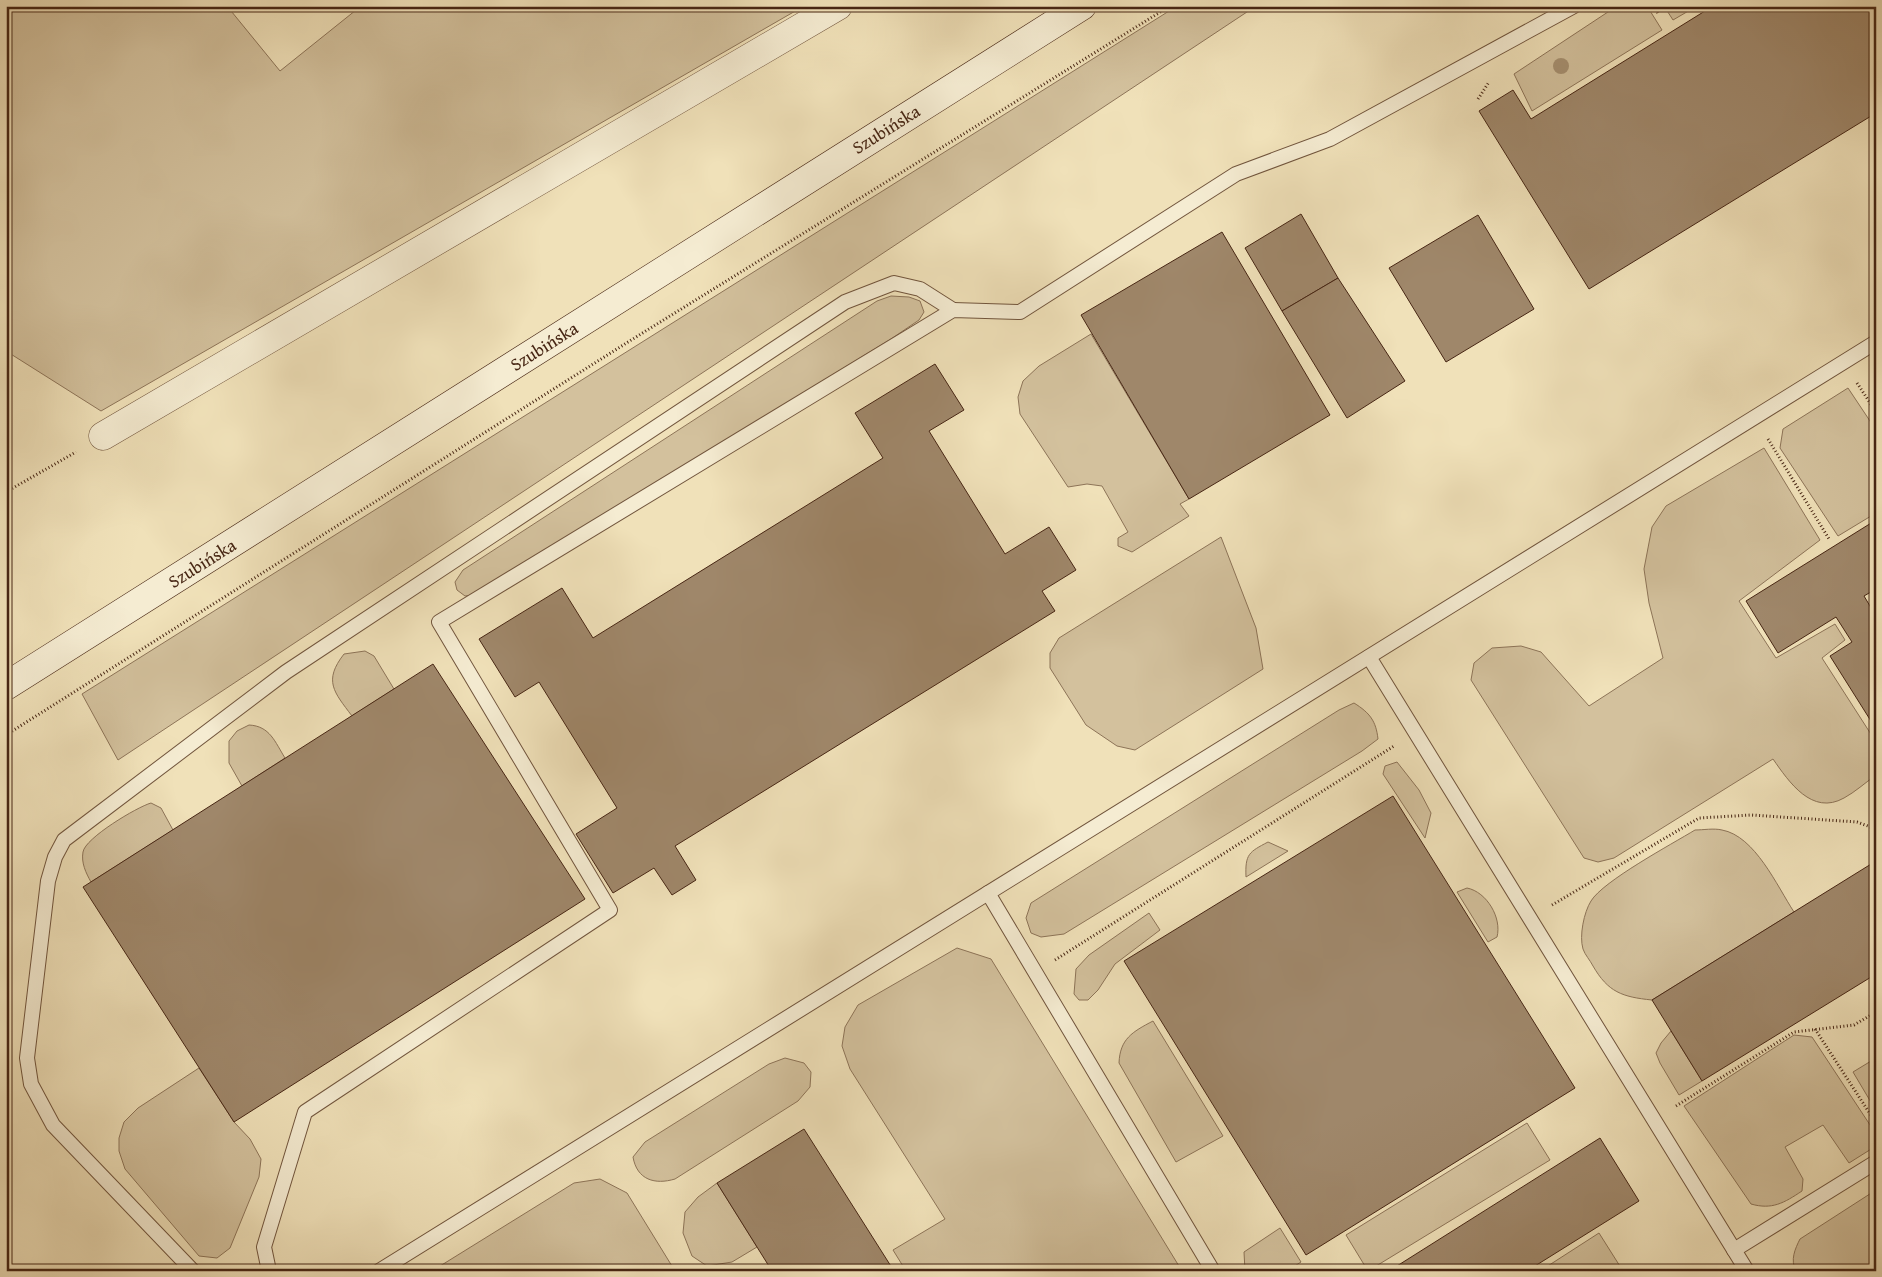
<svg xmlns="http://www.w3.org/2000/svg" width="1882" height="1277" viewBox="0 0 1882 1277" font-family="'Gentium Book Plus',serif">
	<rect width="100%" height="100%" fill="#f0e1b9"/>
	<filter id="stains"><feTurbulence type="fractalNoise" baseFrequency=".004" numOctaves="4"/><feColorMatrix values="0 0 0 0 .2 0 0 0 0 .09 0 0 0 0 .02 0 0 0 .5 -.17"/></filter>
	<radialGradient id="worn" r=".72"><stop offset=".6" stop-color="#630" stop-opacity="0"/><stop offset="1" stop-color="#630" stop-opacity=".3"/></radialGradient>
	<g fill="#d3c19d" stroke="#8d7458">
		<polygon points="6,6 227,6 280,71 361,6 804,6 101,411 6,351"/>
		<polygon points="1177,6 1256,6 118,760 82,694"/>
		<polygon points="1617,6 1647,6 1662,30 1532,111 1514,74"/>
		<polygon points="1664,6 1697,6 1673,20"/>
		<polygon points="891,296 909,297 920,301 924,312 919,320 891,339 473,595 465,596 457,590 455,582 463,570 877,301"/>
		<polygon points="1091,334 1189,499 1180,504 1189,516 1132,552 1118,546 1118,538 1128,532 1102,486 1087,484 1068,487 1020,414 1018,397 1023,381 1039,366"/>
		<polygon points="1848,388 1876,430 1876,513 1838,536 1780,448 1783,429"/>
		<path d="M1764,448L1820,540L1739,601L1776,658L1835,624L1845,640L1822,658L1876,742V775C1865,783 1855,792 1844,798C1812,816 1789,782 1773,759L1614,858L1598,862L1584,858L1471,680L1474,663L1492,648L1521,646L1541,652L1589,706L1663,658L1649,603L1644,569L1652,527L1666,506Z"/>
		<polygon points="1221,537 1256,628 1263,669 1135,750 1117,746 1086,725 1050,668 1050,653 1059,638"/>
		<path d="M365,651L374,656L394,689L352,716C334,692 323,681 344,654Z"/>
		<path d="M1354,703C1370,713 1376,721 1378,739L1362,751L1064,934L1041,937L1031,933L1026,918L1031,903L1339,710Z"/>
		<path d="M249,725C270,726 275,742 285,758L242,786L229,763V741L237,731Z"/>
		<polygon points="1397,762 1419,790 1431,813 1425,838 1383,774 1385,766"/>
		<path d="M151,803L161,808L173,830L91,882C86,873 81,863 83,852C85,838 137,807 151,803Z"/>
		<path d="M1695,830C1703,830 1714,828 1722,830C1755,836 1777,886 1794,912L1652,1000C1622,997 1608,992 1593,966C1590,960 1585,955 1583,949C1579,936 1584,912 1591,901C1603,881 1672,844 1695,830Z"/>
		<path d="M1268,842L1288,851L1246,877C1245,854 1249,852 1268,842Z"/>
		<path d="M1467,888C1487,892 1502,918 1497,937L1488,942L1457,892Z"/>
		<polygon points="1149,913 1160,930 1115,964 1098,990 1088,1000 1079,1000 1074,994 1076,969 1089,955"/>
		<polygon points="957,948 991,959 1182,1271 906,1271 893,1250 945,1219 850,1069 842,1046 845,1027 858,1005"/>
		<path d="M1153,1021L1223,1136L1176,1162L1119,1063C1120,1039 1132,1032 1153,1021Z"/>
		<polygon points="1671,1031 1702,1081 1679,1095 1660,1063 1656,1053 1661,1043"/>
		<path d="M1794,1035L1812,1037L1876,1134V1146L1849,1163L1823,1125L1785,1147L1803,1179L1802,1191C1784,1203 1772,1210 1751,1204L1684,1106Z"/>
		<path d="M785,1058L804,1063L811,1072L810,1087L798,1101L675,1179C655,1185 637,1180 633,1157L645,1142L769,1064Z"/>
		<polygon points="1876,1058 1876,1109 1875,1109 1853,1072"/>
		<polygon points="199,1068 234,1122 250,1139 261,1159 259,1177 230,1248 217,1258 199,1256 125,1169 119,1151 119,1138 124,1122 138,1108"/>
		<polygon points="1527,1123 1550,1160 1368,1271 1346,1235"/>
		<polygon points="600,1179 627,1193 675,1271 432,1271 574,1183"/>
		<polygon points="717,1183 757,1247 732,1262 707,1266 692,1256 683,1233 685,1212 698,1197"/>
		<path d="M1876,1190V1271H1796C1790,1260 1795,1249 1800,1239Z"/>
		<polygon points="1280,1228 1301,1262 1287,1271 1245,1271 1244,1252"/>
		<polygon points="1599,1233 1623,1271 1540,1271"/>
	</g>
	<g fill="#9f876a" stroke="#472614">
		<polygon points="1713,6 1876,6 1876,113 1589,289 1479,111 1513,90 1531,119"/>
		<polygon points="1301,214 1338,278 1282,311 1245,248"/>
		<polygon points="1478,215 1534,309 1446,362 1389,268"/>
		<polygon points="1222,232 1330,415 1189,499 1081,315"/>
		<polygon points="1338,278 1405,381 1347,418 1282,311"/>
		<polygon points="935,364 964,410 929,431 1005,554 1049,527 1076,570 1042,591 1055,611 675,846 696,880 672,895 654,868 613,893 576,834 617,808 539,682 515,697 479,639 562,588 593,638 883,458 855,413"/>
		<polygon points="1876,520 1876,589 1864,596 1876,616 1876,729 1830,656 1852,642 1836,617 1778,653 1746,601"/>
		<polygon points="433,664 585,899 234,1122 83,887"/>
		<polygon points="1393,796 1575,1088 1306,1255 1124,961"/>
		<polygon points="1876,861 1876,974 1702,1081 1652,1000"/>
		<polygon points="804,1129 894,1271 772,1271 717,1183"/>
		<polygon points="1600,1138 1639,1201 1527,1271 1389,1271"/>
	</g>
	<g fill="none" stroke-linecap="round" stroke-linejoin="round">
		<g stroke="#71553d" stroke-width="16">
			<g id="service">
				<polyline points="1369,657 1747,1271"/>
				<polyline points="988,893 1213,1271"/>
				<polyline points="1734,1250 1876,1162"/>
				<polyline points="193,1271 53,1125 31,1084 27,1058 48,881 55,857 64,840 286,672 845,302 894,283 920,289 953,310"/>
				<polyline points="269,1271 264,1247 305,1112 610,910 439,622 953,310 1020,312 1236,174 1330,139 1574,6"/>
				<polyline points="379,1271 1876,342"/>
			</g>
		</g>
		<g stroke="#71553d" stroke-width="29">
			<polyline id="minor" points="103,436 838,6"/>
		</g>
		<g stroke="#472614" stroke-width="29">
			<polyline id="secondary" points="6,686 1082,6"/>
		</g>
		<g stroke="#472614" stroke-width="3" stroke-dasharray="1 2.5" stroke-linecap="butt">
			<polyline points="1654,6 1659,15"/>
			<polyline points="1478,99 1489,82"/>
			<polyline points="1857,383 1876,412"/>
			<polyline points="1768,439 1829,539"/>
			<polyline points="6,492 76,452"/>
			<polyline points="6,735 628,342 1170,6"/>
			<polyline points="1552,905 1699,818 1751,815 1857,822 1876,829"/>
			<polyline points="1055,960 1394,746"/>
			<polyline points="1815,1029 1876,1123"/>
			<polyline points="1676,1106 1794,1032 1854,1025 1876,1012"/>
		</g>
		<use href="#service" stroke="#f5ecd2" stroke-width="14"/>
		<use href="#minor" stroke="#f5ecd2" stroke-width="28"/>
		<use href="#secondary" stroke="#f5ecd2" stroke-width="28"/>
	</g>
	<circle fill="#a69071" cx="1561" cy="66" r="8"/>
	<g text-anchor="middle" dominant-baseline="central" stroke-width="4" stroke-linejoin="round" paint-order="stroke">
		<g font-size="18" fill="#472614" stroke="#f5ecd2">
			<text transform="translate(886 129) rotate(-32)">Szubińska</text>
			<text transform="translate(544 346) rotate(-32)">Szubińska</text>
			<text transform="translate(202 563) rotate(-32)">Szubińska</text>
		</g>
	</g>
	<rect width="1882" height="1277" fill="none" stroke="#f0e1b9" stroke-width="25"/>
	<rect x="8" y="8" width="1867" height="1262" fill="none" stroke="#472614" stroke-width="2.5"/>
	<rect x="12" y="12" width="1857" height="1252" fill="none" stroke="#472614"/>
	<rect width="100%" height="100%" filter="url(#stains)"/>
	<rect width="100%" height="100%" fill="url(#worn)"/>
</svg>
